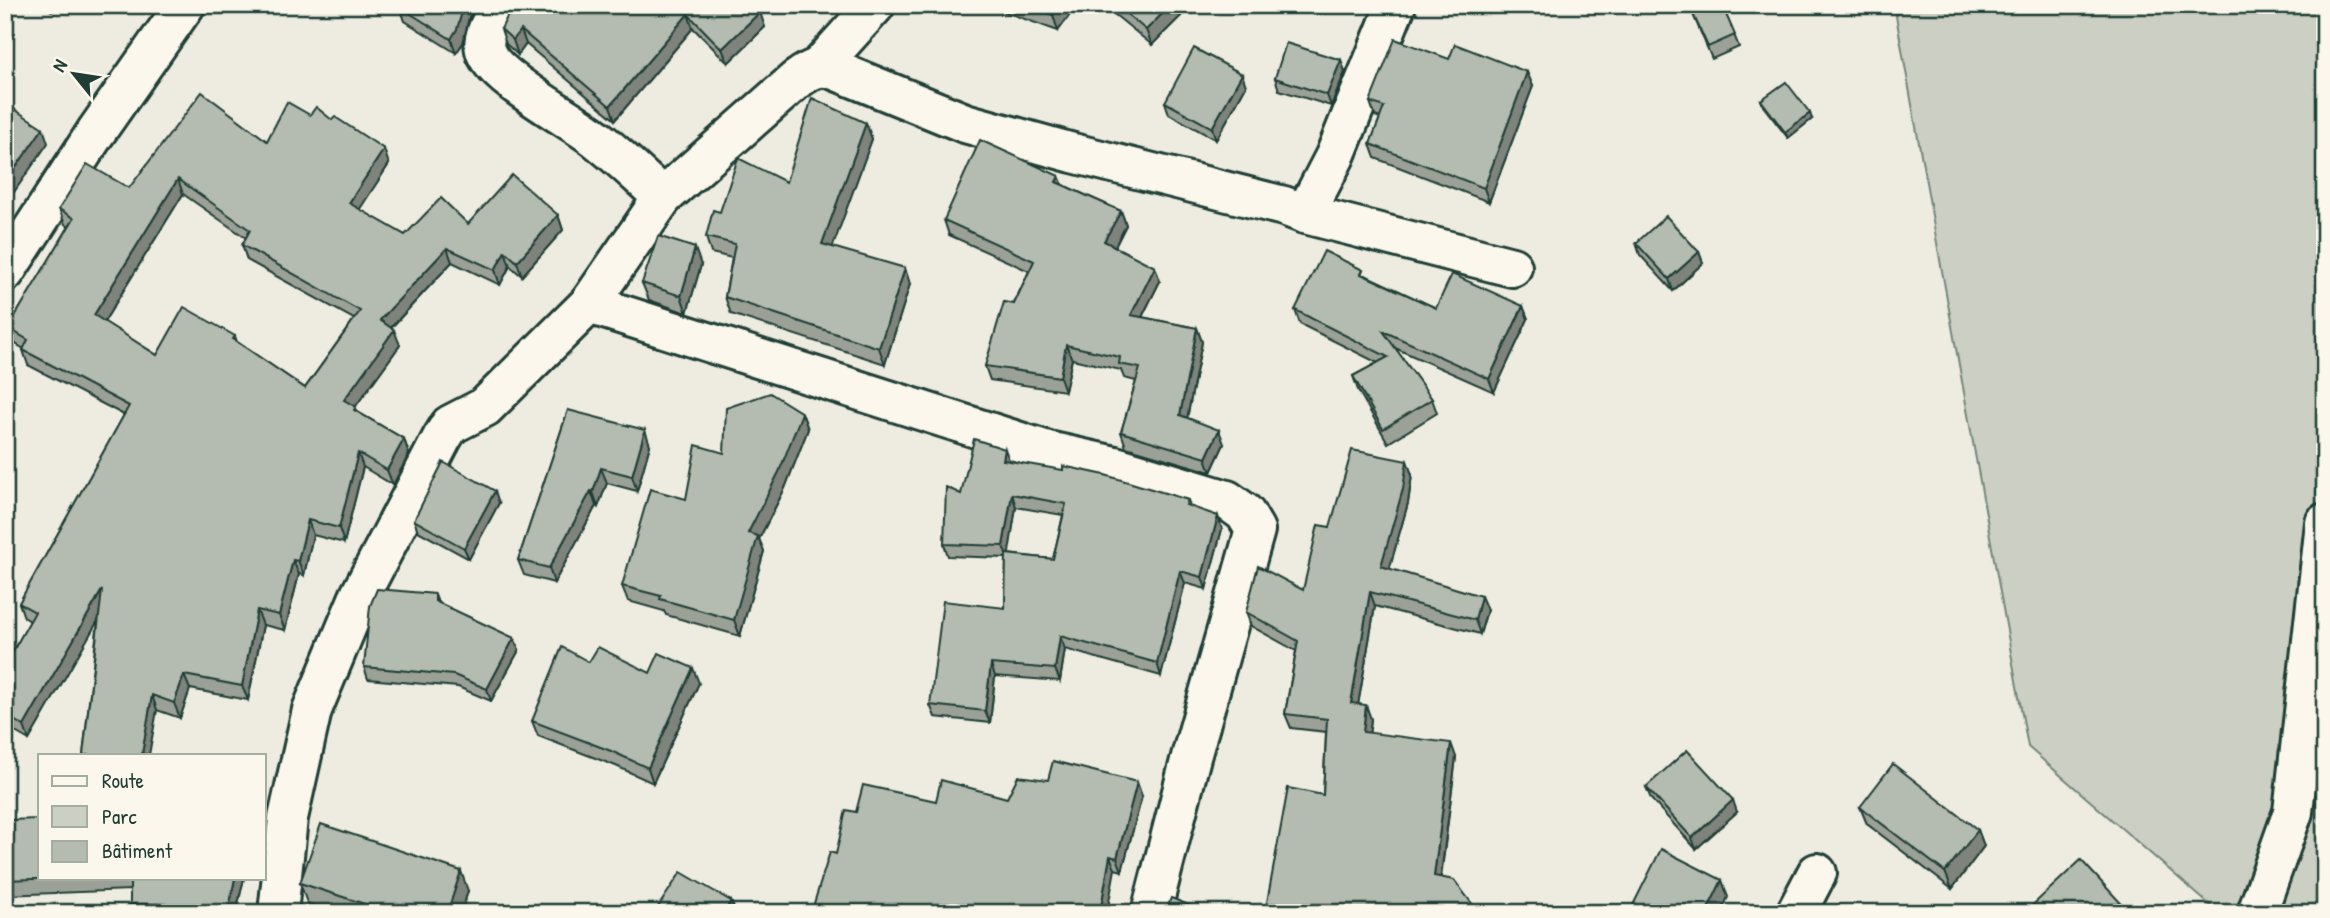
<svg xmlns="http://www.w3.org/2000/svg" width="2330" height="918" viewBox="0 0 2330 918" font-family="'Patrick Hand',sans-serif">
	<rect width="100%" height="100%" fill="#eeece1"/>
	<filter id="ink" filterUnits="userSpaceOnUse"><feTurbulence type="fractalNoise" baseFrequency=".0143" numOctaves="2"/><feDisplacementMap in="SourceGraphic" scale="14" xChannelSelector="R" yChannelSelector="G"/><feConvolveMatrix kernelMatrix="1 2 1 2 8 2 1 2 1" color-interpolation-filters="sRGB"/></filter>
	<g filter="url(#ink)">
		<polygon fill="#cbcfc4" stroke="#75867c" stroke-width="2" points="1894,5 2325,5 2325,913 2219,913 2028,747"/>
		<g fill="none" stroke-linecap="round" stroke-linejoin="round">
			<g stroke="#1f3d34" stroke-width="44">
				<g id="minor">
					<path d="M502,5C495,16 481,35 485,50C492,78 574,120 598,140C621,158 641,178 663,197"/>
					<polyline points="820,66 875,5"/>
					<polyline points="1305,214 1512,267"/>
					<polyline points="5,272 96,132 185,5"/>
					<polyline points="589,304 1048,451 1115,466 1227,500 1245,513 1255,530 1191,757 1151,913"/>
					<path d="M278,913L288,818L312,710L359,597L442,438L450,425L485,407L589,304L663,197L796,80C809,71 816,65 832,69L965,123L1073,153L1284,206L1305,214L1335,156L1396,5"/>
					<polyline points="1796,913 1817,873"/>
					<polyline points="2257,913 2293,812 2325,523"/>
				</g>
			</g>
			<use href="#minor" stroke="#fbf7ec" stroke-width="38"/>
		</g>
		<g fill="#9ba197" stroke="#1f3d34" stroke-width="2" fill-rule="evenodd">
			<polygon points="42,5 55,5 52,11"/>
			<polygon points="401,5 476,5 469,17 463,43 456,53 405,21 400,7"/>
			<polygon points="752,5 765,27 728,63 693,28 615,120 526,44 518,55 506,44 501,29"/>
			<polygon points="986,5 1077,5 1058,31"/>
			<polygon points="1103,5 1190,5 1191,6 1152,45"/>
			<polygon points="1689,5 1722,5 1739,47 1712,59"/>
			<polygon points="1449,59 1533,86 1489,202 1375,158 1370,144 1380,118 1375,116 1370,102"/>
			<polygon points="1341,60 1345,72 1331,106 1279,90 1275,78"/>
			<polygon points="1246,86 1216,140 1169,114 1165,102"/>
			<polygon points="1761,100 1812,119 1788,138 1763,106"/>
			<path d="M310,115L389,164L359,209L405,235L468,224L558,215L563,230L522,276L510,266L500,285L452,262L391,328L400,345L355,407L358,412L404,439L409,454L393,485L363,467L344,543L313,535L304,575L299,574L285,630L263,625L248,700L190,689L180,718L157,710L83,755L98,620L29,740L5,726V665L30,621L24,617L19,603L124,415L28,365L23,350L24,349L14,343L8,328L69,227L65,224L59,209L129,188L267,141ZM183,194L246,238L242,245L247,260L354,319L305,388L237,342L235,336L157,355L104,322Z"/>
			<polygon points="866,123 872,139 832,247 910,284 885,364 731,314 725,297 732,258 711,253 706,237 720,212 786,182"/>
			<polygon points="1063,185 1121,211 1126,225 1115,247 1160,281 1142,317 1197,328 1202,342 1187,418 1224,444 1211,472 1126,447 1121,432 1136,381 1124,378 1121,370 1072,359 1065,391 990,380 985,366 1029,271 949,235 944,220"/>
			<polygon points="1636,243 1699,252 1703,263 1673,291 1640,255"/>
			<polygon points="701,265 687,313 649,300 642,283"/>
			<polygon points="1365,275 1436,308 1523,306 1528,319 1494,392 1395,348 1432,399 1437,413 1388,443 1358,390 1353,376 1378,363 1300,324 1295,310"/>
			<polygon points="568,410 650,445 637,491 607,483 598,507 596,506 554,583 524,575 518,560"/>
			<polygon points="802,413 808,429 785,488 759,539 764,551 740,636 666,615 664,611 628,601 622,586 686,499 724,453"/>
			<path d="M1009,461L1188,500L1190,506L1222,529L1206,589L1185,583L1161,676L1065,649L1060,681L995,676L990,723L935,717L930,705L1005,608L1006,558L948,556L944,544L961,494ZM1016,507L1063,515L1053,559L1008,554Z"/>
			<polygon points="1407,461 1412,475 1408,503 1389,569 1487,610 1480,634 1375,606 1358,704 1371,719 1369,733 1456,757 1441,878 1473,905 1323,795 1326,732 1291,728 1285,714 1296,651 1251,626 1246,612 1303,590"/>
			<polygon points="499,503 469,559 418,531 414,520"/>
			<polygon points="435,594 438,603 519,650 491,701 458,687 368,679 364,667"/>
			<polygon points="589,662 699,683 653,783 616,766 538,736 532,721"/>
			<polygon points="1646,787 1737,812 1696,849 1651,799"/>
			<polygon points="1142,796 1122,871 1115,869 836,854 856,812 936,801 1007,798"/>
			<polygon points="1860,807 1978,830 1984,846 1952,889 1867,824"/>
			<polygon points="5,820 40,878 244,878 236,913 133,913 130,904 130,890 5,895"/>
			<polygon points="300,883 468,891 461,913 338,913 307,903"/>
		</g>
		<g fill="#7e837b" stroke="#1f3d34" stroke-width="2">
			<polygon points="464,5 476,5 469,17 463,43 456,53 451,39"/>
			<polygon points="1060,5 1077,5 1058,31 1053,15"/>
			<polygon points="1171,5 1191,6 1152,45 1146,30"/>
			<polygon points="760,12 765,27 728,63 722,49"/>
			<polygon points="688,14 693,28 615,120 610,106"/>
			<polygon points="521,30 526,44 518,55 513,40"/>
			<polygon points="1341,60 1345,72 1331,106 1327,95"/>
			<polygon points="1527,72 1533,86 1489,202 1484,188"/>
			<polygon points="1242,74 1246,86 1216,140 1212,128"/>
			<polygon points="1810,113 1812,119 1788,138 1785,132"/>
			<polygon points="866,123 872,139 828,260 822,244"/>
			<polygon points="43,128 48,143 5,205 5,183"/>
			<polygon points="384,149 389,164 354,218 349,203"/>
			<polygon points="1059,176 1065,190 1056,182"/>
			<polygon points="178,179 183,194 99,330 94,315"/>
			<polygon points="1121,211 1126,225 1110,256 1104,241"/>
			<polygon points="558,215 563,230 522,276 517,262"/>
			<polygon points="447,248 452,262 385,334 380,320"/>
			<polygon points="695,248 701,265 687,313 681,296"/>
			<polygon points="505,251 510,266 500,285 495,270"/>
			<polygon points="1699,252 1703,263 1673,291 1669,279"/>
			<polygon points="1155,267 1160,281 1136,329 1131,315"/>
			<polygon points="905,268 910,284 885,364 879,348"/>
			<polygon points="1523,306 1528,319 1494,392 1489,379"/>
			<polygon points="1197,328 1202,342 1185,429 1180,415"/>
			<polygon points="394,330 400,345 350,414 344,400"/>
			<polygon points="1066,345 1072,359 1065,391 1060,377"/>
			<polygon points="802,413 808,429 785,488 759,539 764,551 740,636 734,620 748,533"/>
			<polygon points="645,430 650,445 637,491 632,476"/>
			<polygon points="1219,430 1224,444 1211,472 1206,458"/>
			<polygon points="404,439 409,454 393,485 387,470"/>
			<polygon points="1005,449 1010,462 1003,460"/>
			<polygon points="358,453 363,467 344,543 339,528"/>
			<polygon points="1407,461 1412,475 1408,503 1386,581 1381,566"/>
			<polygon points="601,468 607,483 598,507 593,492"/>
			<polygon points="495,491 499,503 469,559 464,548"/>
			<polygon points="591,491 596,506 554,583 549,568"/>
			<polygon points="1012,494 1016,507 1008,559 1003,546"/>
			<polygon points="1218,516 1222,529 1206,589 1202,577"/>
			<polygon points="308,520 313,535 304,575 298,561"/>
			<polygon points="293,560 299,574 285,630 279,615"/>
			<polygon points="1180,571 1185,583 1161,676 1157,663"/>
			<polygon points="102,590 107,605 29,740 24,726"/>
			<polygon points="1370,592 1375,606 1356,717 1351,703"/>
			<polygon points="1481,596 1487,610 1480,634 1475,620"/>
			<polygon points="257,610 263,625 248,700 242,686"/>
			<polygon points="1060,636 1065,649 1060,681 1055,669"/>
			<polygon points="514,638 519,650 491,701 487,689"/>
			<polygon points="991,664 995,676 990,723 985,711"/>
			<polygon points="693,668 699,683 653,783 648,768"/>
			<polygon points="184,675 190,689 180,718 174,703"/>
			<polygon points="152,695 157,710 149,755 142,754"/>
			<polygon points="1366,705 1371,719 1368,746 1363,732"/>
			<polygon points="1451,743 1456,757 1439,890 1434,876"/>
			<polygon points="1137,782 1142,796 1122,871 1117,858"/>
			<polygon points="1733,800 1737,812 1696,849 1692,838"/>
			<polygon points="1978,830 1984,846 1952,889 1945,872"/>
			<polygon points="1110,856 1115,869 1107,913 1100,913"/>
			<polygon points="461,871 468,891 461,913 447,913"/>
			<polygon points="235,878 244,878 236,913 228,913"/>
			<polygon points="1722,880 1728,897 1721,913 1706,913"/>
			<polygon points="731,901 736,913 724,913"/>
		</g>
		<g fill="#b4bbb0" stroke="#1f3d34" stroke-width="2" fill-rule="evenodd">
			<polygon points="401,5 464,5 457,29 451,39 400,7"/>
			<polygon points="513,5 752,5 760,12 722,49 688,14 610,106 521,30 513,40 501,29"/>
			<polygon points="1024,5 1060,5 1053,15"/>
			<polygon points="1116,5 1171,5 1146,30"/>
			<polygon points="1689,5 1722,5 1735,35 1708,47"/>
			<polygon points="1395,39 1449,59 1455,44 1527,72 1484,188 1370,144 1384,107 1370,102"/>
			<polygon points="1286,43 1341,60 1327,95 1275,78"/>
			<polygon points="1194,48 1242,74 1212,128 1165,102"/>
			<polygon points="1786,82 1810,113 1785,132 1761,100"/>
			<path d="M202,92L267,141L287,102L310,115L316,107L332,120L335,117L384,149L349,203L405,235L441,198L468,224L512,175L558,215L517,262L505,251L495,270L447,248L380,320L394,330L344,400L356,407L354,410L404,439L387,470L358,453L339,528L308,520L298,561L293,560L279,615L257,610L242,686L184,675L174,703L152,695L142,754L152,755H83L102,590L24,726L5,715V665L35,612L19,603L129,406L23,350L28,340L8,328L74,218L59,209L87,164L129,188ZM178,179L250,230L242,245L360,311L305,388L233,339L235,336L184,307L157,355L94,315Z"/>
			<polygon points="812,98 866,123 822,244 905,268 879,348 725,297 735,244 706,237 713,210 720,212 738,158 786,182"/>
			<polygon points="5,109 11,113 14,109 43,128 5,183"/>
			<polygon points="980,140 1059,176 1056,182 1121,211 1104,241 1155,267 1131,315 1197,328 1180,415 1219,430 1206,458 1121,432 1140,368 1119,364 1120,357 1066,345 1060,377 985,366 1004,302 1014,304 1034,261 944,220"/>
			<polygon points="1666,216 1699,252 1669,279 1636,243"/>
			<polygon points="658,236 695,248 681,296 642,283"/>
			<polygon points="1324,251 1363,270 1361,274 1436,308 1452,274 1523,306 1489,379 1383,331 1432,399 1383,429 1353,376 1388,357 1295,310"/>
			<polygon points="770,393 802,413 779,472 748,533 758,536 734,620 660,599 661,596 622,586 650,489 686,499 696,445 724,453 726,408"/>
			<polygon points="568,410 645,430 632,476 601,468 593,492 591,491 549,568 518,560"/>
			<polygon points="974,439 1005,449 1003,460 1063,470 1063,466 1105,475 1188,500 1186,505 1218,516 1202,577 1180,571 1157,663 1060,636 1055,669 991,664 985,711 930,705 943,601 1005,608 1006,554 1053,559 1066,504 1012,494 1003,546 944,544 946,487 961,494"/>
			<polygon points="1352,450 1407,461 1403,489 1381,566 1481,596 1475,620 1370,592 1351,703 1366,705 1363,732 1451,743 1434,876 1454,880 1473,905 1471,913 1265,913 1288,788 1323,795 1327,719 1285,714 1298,641 1246,612 1258,566 1303,590 1318,525 1330,527"/>
			<polygon points="443,462 495,491 464,548 414,520"/>
			<polygon points="377,589 435,594 435,601 514,638 487,689 454,675 364,667 370,606"/>
			<polygon points="562,647 589,662 598,647 650,673 659,653 693,668 648,768 611,751 532,721"/>
			<polygon points="1687,750 1733,800 1692,838 1646,787"/>
			<polygon points="1053,761 1137,782 1117,858 1110,856 1100,913 811,913 830,852 836,854 846,810 856,812 863,785 936,801 941,780 1007,798 1018,776 1048,780"/>
			<polygon points="1893,764 1978,830 1945,872 1860,807"/>
			<polygon points="40,819 40,878 61,878 5,880 5,820"/>
			<polygon points="321,824 461,871 447,913 379,913 380,909 300,883"/>
			<polygon points="1661,849 1722,880 1706,913 1629,913"/>
			<polygon points="2081,860 2130,913 2024,913"/>
			<polygon points="681,872 731,901 724,913 654,913"/>
			<polygon points="130,878 235,878 228,913 157,913 158,904 130,904"/>
			<polygon points="1171,898 1209,913 1165,913"/>
		</g>
	</g>
	<rect width="2330" height="918" fill="none" stroke="#fbf7ec" stroke-width="28"/>
	<rect x="14" y="14" width="2302" height="890" fill="none" stroke="#1f3d34" stroke-width="2.5" filter="url(#ink)"/>
	<rect x="38" y="754" width="228" height="126" fill="#fbf7ec" stroke="#a3ada2" stroke-width="2"/>
	<rect x="52" y="776" width="35" height="10" fill="#fbf7ec" stroke="#a3ada2" stroke-width="2"/>
	<text x="102" y="788" font-size="21" fill="#1f3d34">Route</text>
	<rect x="52" y="806" width="35" height="21" fill="#cbcfc4" stroke="#a3ada2" stroke-width="2"/>
	<text x="102" y="824" font-size="21" fill="#1f3d34">Parc</text>
	<rect x="52" y="841" width="35" height="21" fill="#b4bbb0" stroke="#a3ada2" stroke-width="2"/>
	<text x="102" y="858" font-size="21" fill="#1f3d34">Bâtiment</text>
	<g transform="translate(74 74) rotate(300)" stroke="#fbf7ec" stroke-width="5" paint-order="stroke">
	<path d="M0-5L12 26L0 18L-12 26Z" fill="#1f3d34"/>
	<text y="-10" font-size="19" font-weight="bold" text-anchor="middle" fill="#1f3d34">N</text>
	</g>
</svg>
